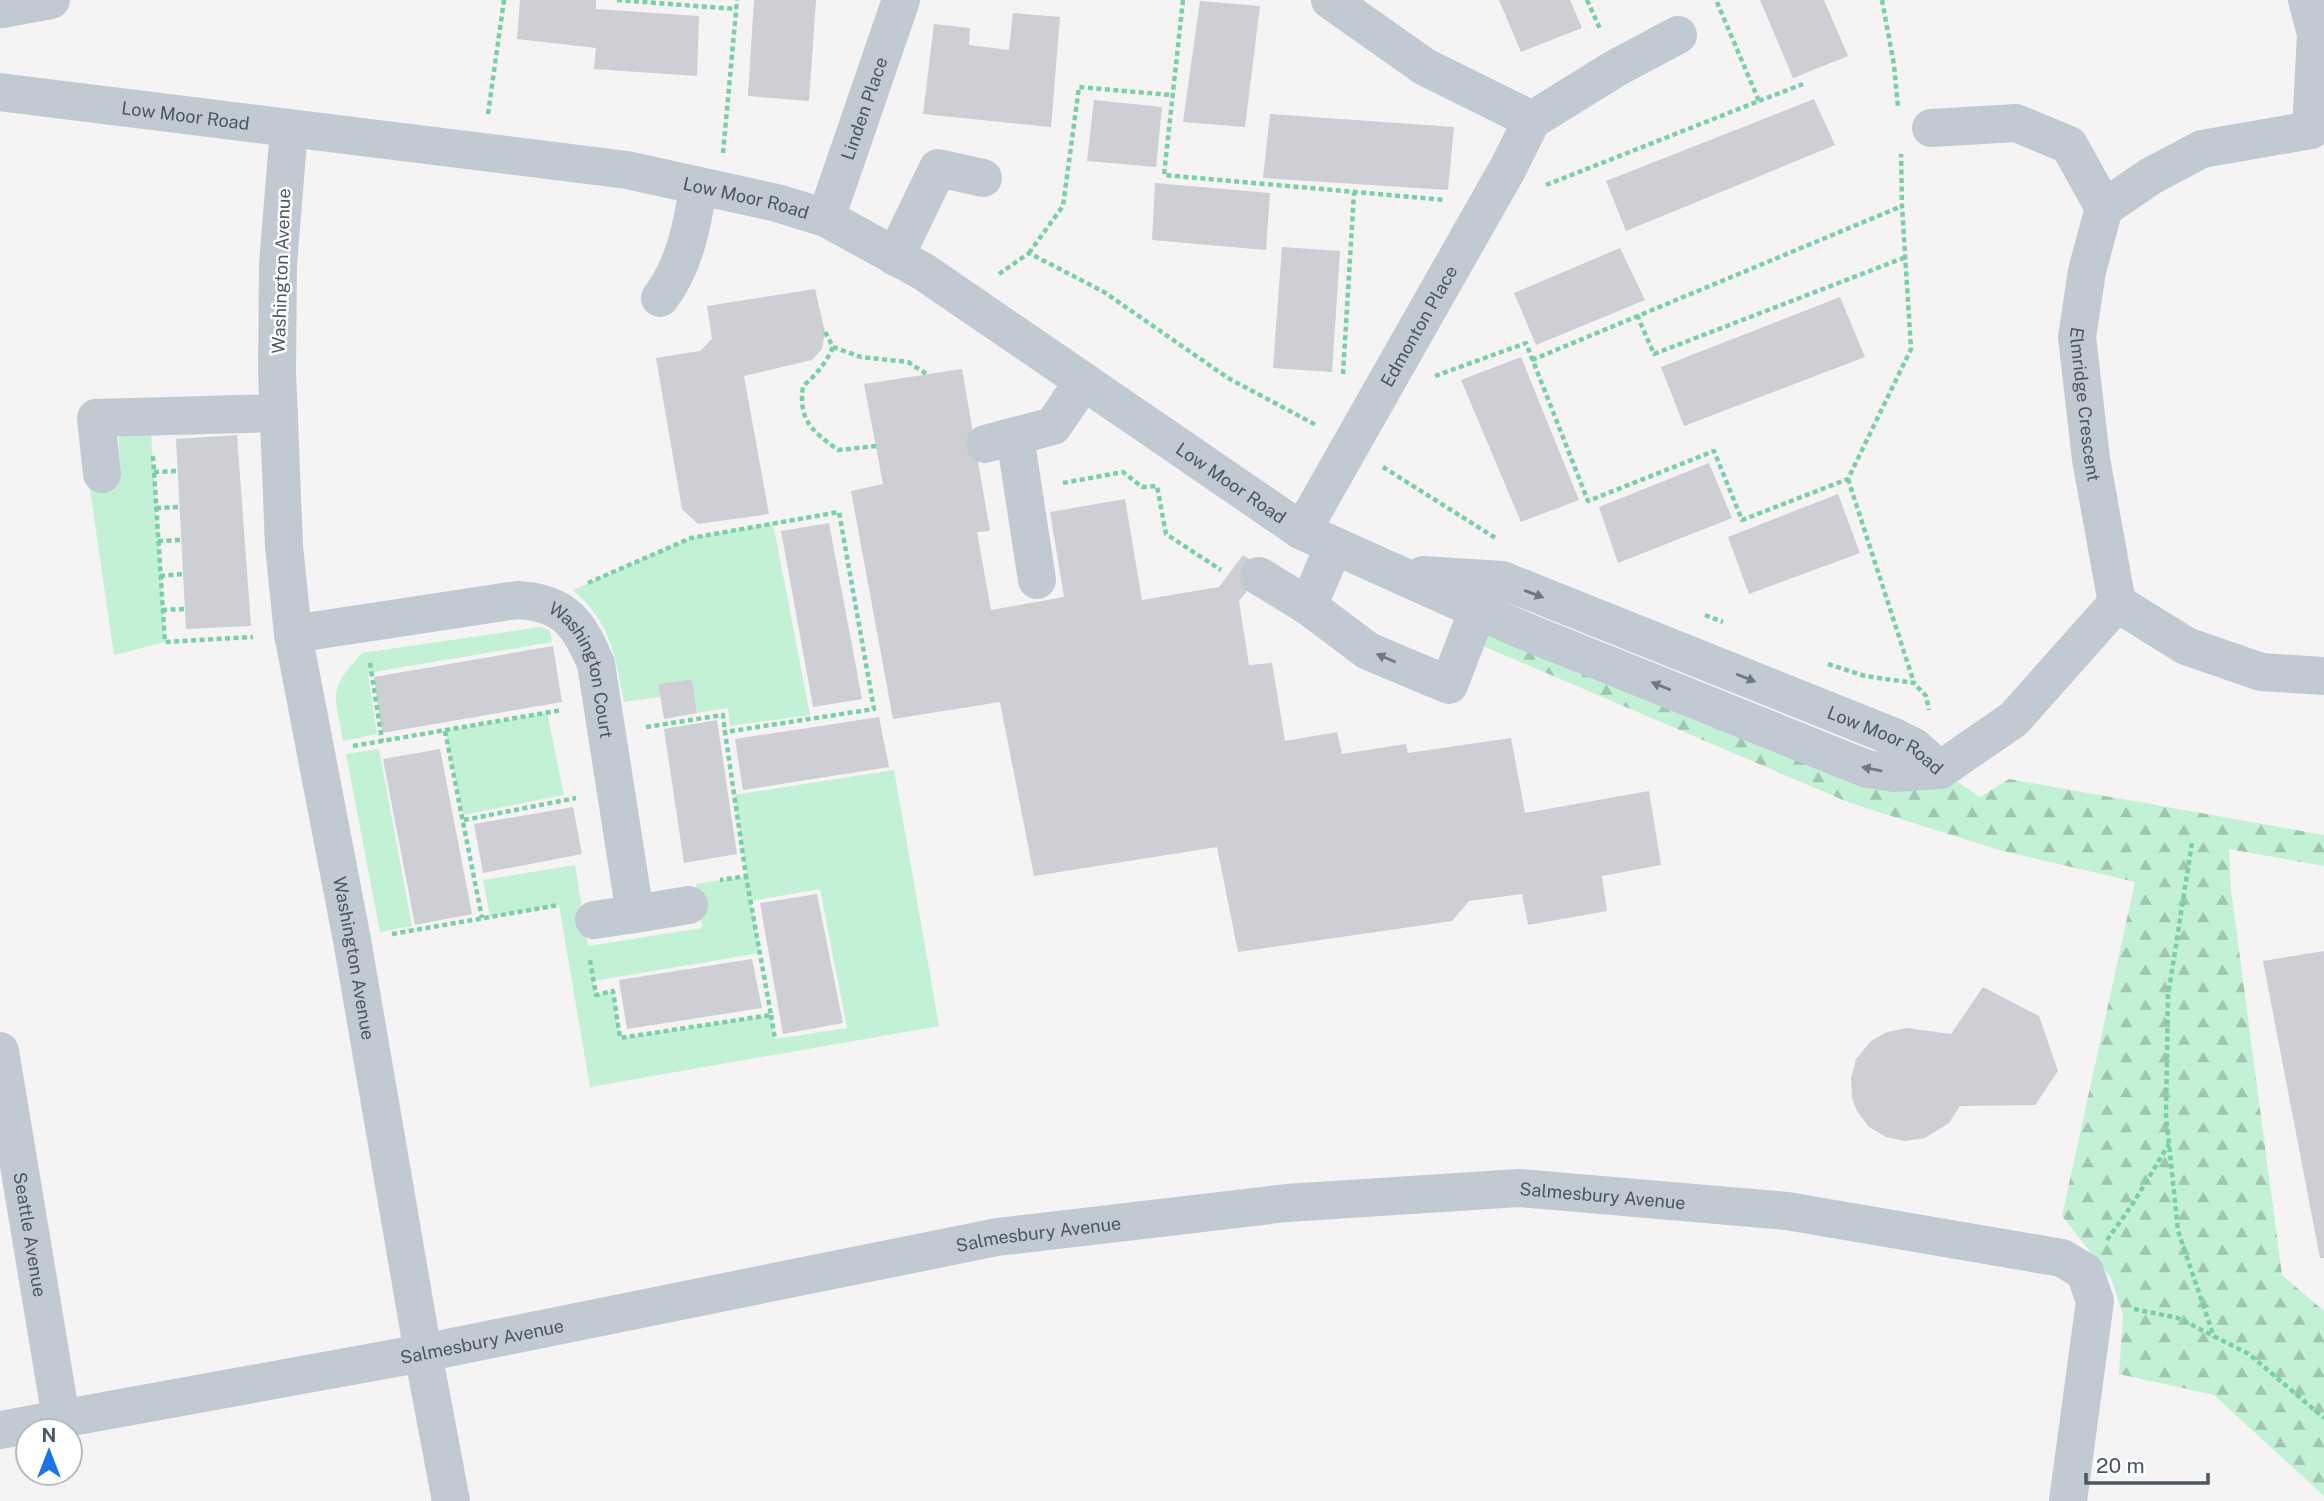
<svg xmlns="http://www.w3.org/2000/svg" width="2324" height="1501" viewBox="0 0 2324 1501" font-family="'Public Sans',sans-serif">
	<defs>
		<pattern id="forest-firs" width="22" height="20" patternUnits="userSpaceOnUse" patternTransform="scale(1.75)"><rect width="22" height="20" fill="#c3f1d5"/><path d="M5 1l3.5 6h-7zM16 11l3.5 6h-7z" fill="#a0c6b0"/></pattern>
	</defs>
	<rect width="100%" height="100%" fill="#f5f3f3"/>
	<g fill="#c3f1d5" fill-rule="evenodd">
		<polygon points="150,417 165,642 114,655 88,476 120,472 118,418"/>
		<path d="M773,523L810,715L730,726L728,708L697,713L692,679L658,684L660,697L624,702C615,655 611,623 573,590L691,538Z"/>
		<path d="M540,627L550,631L552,642L368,673L377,734L343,741C335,693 327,691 362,653Z"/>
		<polygon points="547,713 564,795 463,815 445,731"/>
		<polygon points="379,749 412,926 380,932 346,754"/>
		<path d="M894,770L939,1026L590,1087L559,905L490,917L483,880L575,865L588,946L702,928L696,884L747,876L734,795ZM820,889L847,1028L775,1039L771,1015L620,1038L613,991L596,995L593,981L760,953L751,901Z"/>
	</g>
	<polygon fill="url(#forest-firs)" points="1496,618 1866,769 1940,770 1980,797 2009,779 2324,835 2324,866 2229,849 2231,890 2282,1275 2324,1311 2324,1496 2214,1395 2119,1374 2123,1315 2111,1278 2062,1216 2135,882 1999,850 1850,803 1483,646"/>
	<g fill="#cdcfd5">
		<polygon points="520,0 596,0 596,9 699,16 697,76 594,69 596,48 517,39"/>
		<polygon points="754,0 816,0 809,101 748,96"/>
		<polygon points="1499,0 1570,0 1582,28 1521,52"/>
		<polygon points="1760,0 1824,0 1848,56 1793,78"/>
		<polygon points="1200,1 1260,6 1245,127 1183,122"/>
		<polygon points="1013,13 1060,17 1051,127 923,114 934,24 970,28 969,45 1009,50"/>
		<polygon points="1814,99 1835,145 1626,231 1606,181"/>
		<polygon points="1094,100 1162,107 1156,167 1087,161"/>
		<polygon points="1270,114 1454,127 1448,190 1263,178"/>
		<polygon points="1155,183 1270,193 1266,250 1152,240"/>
		<polygon points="1282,247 1340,251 1332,372 1273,368"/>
		<polygon points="1620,248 1645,300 1536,345 1514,293"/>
		<polygon points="815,289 825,332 822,349 812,360 744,376 769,514 698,524 682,509 656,358 700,351 712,339 707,306"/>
		<polygon points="1840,297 1865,357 1684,426 1661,367"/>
		<polygon points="1521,357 1579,500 1521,522 1461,380"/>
		<polygon points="962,369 990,531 977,532 991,610 1064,597 1050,512 1125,499 1142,600 1219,587 1243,555 1265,569 1239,601 1249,665 1272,663 1285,741 1337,732 1342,754 1406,744 1408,753 1511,738 1525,813 1649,791 1661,865 1602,876 1607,911 1528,925 1522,894 1469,901 1452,921 1238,952 1217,847 1034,876 1000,702 893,719 851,491 883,484 864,384"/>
		<polygon points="237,435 251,626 186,629 176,439"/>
		<polygon points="1709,463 1732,518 1618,563 1599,507"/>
		<polygon points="1838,494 1860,553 1749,594 1728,537"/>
		<polygon points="829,523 862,699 813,707 781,531"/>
		<polygon points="553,646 562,702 382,733 374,677"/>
		<polygon points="692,679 697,713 664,719 658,684"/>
		<polygon points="879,717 889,767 743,790 735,739"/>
		<polygon points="717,720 737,854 684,863 664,729"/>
		<polygon points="440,749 472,914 415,925 383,759"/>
		<polygon points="573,807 582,854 483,873 474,824"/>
		<polygon points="817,894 843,1023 783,1034 760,903"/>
		<polygon points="2324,951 2324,1258 2320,1258 2263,961"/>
		<polygon points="752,959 762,1008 627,1029 619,980"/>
		<polygon points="1983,987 2039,1016 2058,1071 2035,1105 1960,1106 1949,1123 1925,1138 1905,1141 1886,1137 1869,1127 1857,1111 1852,1098 1851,1078 1856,1059 1871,1041 1887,1032 1907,1028 1951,1034"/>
	</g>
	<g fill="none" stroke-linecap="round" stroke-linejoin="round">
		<g stroke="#7ad0a6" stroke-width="4.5" stroke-dasharray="5 3.5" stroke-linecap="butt">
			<polyline points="617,0 736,9"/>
			<polyline points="1183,0 1164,175 1445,200"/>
			<polyline points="1587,0 1601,31"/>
			<polyline points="1882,0 1894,65 1898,107"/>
			<polyline points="1759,101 1803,84"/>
			<polyline points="488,114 504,0"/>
			<polyline points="723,153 737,0"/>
			<polyline points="1546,185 1759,101 1716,0"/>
			<polyline points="1029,253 1063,206 1079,87 1171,95"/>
			<polyline points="999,274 1029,253 1104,292 1228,378 1316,425"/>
			<polyline points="1637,315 1654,354 1906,257"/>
			<path d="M825,332L833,347C826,363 817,374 803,386C798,420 812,431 838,450L876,446"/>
			<polyline points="833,347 861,357 908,362 928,375"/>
			<polyline points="1532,360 1902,206"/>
			<polyline points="1343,374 1354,193"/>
			<polyline points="1435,376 1526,343 1588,501 1714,451 1742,520 1848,479 1911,349 1902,206 1901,154"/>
			<polyline points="153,456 165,642 253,637"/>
			<polyline points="1383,467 1497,539"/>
			<polyline points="154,472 178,471"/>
			<polyline points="1848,479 1914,683"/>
			<polyline points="1063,483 1123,472 1142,487 1157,486 1166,534 1221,570"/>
			<polyline points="156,508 179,507"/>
			<polyline points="158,541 181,540"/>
			<polyline points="160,576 183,574"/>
			<polyline points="588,583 691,538 839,512 874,709 725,732 746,876 720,880"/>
			<polyline points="162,610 184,609"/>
			<polyline points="1705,615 1723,622"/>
			<polyline points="370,663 382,741"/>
			<polyline points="1828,664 1865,676 1914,683 1926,696 1929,710"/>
			<polyline points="646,727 723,715 725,732"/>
			<polyline points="445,731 482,918"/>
			<polyline points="353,746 562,710"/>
			<polyline points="464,820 576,798"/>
			<polyline points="2192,843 2168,996 2166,1115 2178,1231 2214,1337"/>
			<polyline points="392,934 559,905"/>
			<polyline points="590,960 596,995 613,991 620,1038 771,1015 746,876"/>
			<polyline points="771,1015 775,1039"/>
			<polyline points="2107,1240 2132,1205 2169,1144"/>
			<polyline points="2134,1309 2178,1318 2249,1354 2324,1418"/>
		</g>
		<g stroke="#c1cad2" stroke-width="38">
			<polyline points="1330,0 1425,67 1532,120"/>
			<polyline points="2307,0 2316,34 2311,130"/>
			<polyline points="2,9 51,0"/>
			<path id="s1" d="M0,92L627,170L777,203L826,218L924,272L1302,531L1522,630L1867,769L1894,773L1940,770"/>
			<polyline points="1931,128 2016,123 2069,145 2104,208"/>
			<path id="s2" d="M289,129L278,264L277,371L284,546L293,634L352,940L423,1353L451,1501"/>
			<path id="s3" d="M2311,130L2202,149L2151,176L2104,208L2087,271L2077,337L2091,459L2117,603L2186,646L2261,672L2324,676"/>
			<path id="s4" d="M826,218L901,0"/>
			<polyline points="895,257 938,168 983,178"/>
			<path d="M660,298C684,267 693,224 698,186"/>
			<polyline points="1015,437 1037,580"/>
			<polyline points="985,444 1053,426 1083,382"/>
			<polyline points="102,474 96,418 279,413"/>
			<path id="s5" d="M1302,531L1508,168L1532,120L1616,68L1678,35"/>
			<polyline points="1334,546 1308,606 1368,651 1449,685 1487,586"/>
			<path id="s6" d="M1423,575L1502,580L1894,737L1914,747L1940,770"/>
			<polyline points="1259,576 1308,606"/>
			<path id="s7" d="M293,634L517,600C564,602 579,623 596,664L635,914L689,905"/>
			<polyline points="1940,770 2014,719 2117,603"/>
			<polyline points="594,920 635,914"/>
			<path id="s8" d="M0,1051L61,1418"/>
			<path id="s9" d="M0,1430L423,1353L997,1237L1287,1203L1519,1188L1787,1211L2062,1258L2085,1272L2095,1301L2068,1501"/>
		</g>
	</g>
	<defs><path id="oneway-solid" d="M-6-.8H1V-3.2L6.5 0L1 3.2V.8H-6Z" transform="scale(1.75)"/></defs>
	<g fill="#6e7983">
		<use href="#oneway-solid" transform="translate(1534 594) rotate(21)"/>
		<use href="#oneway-solid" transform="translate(1386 658) rotate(-157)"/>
		<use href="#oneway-solid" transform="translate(1746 678) rotate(22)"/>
		<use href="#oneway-solid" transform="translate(1661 686) rotate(-158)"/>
		<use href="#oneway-solid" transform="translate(1872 769) rotate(-169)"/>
	</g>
	<g text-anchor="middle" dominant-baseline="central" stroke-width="5" stroke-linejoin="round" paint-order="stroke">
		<g font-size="18" fill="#4a5661" stroke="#fff">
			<text stroke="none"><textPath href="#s4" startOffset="116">Linden Place</textPath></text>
			<text stroke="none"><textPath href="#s1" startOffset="187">Low Moor Road</textPath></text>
			<text stroke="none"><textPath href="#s1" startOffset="754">Low Moor Road</textPath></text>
			<text transform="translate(281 271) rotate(-88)">Washington Avenue</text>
			<text stroke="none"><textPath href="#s5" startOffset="236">Edmonton Place</textPath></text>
			<text stroke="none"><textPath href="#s3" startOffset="425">Elmridge Crescent</textPath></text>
			<text stroke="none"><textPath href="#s1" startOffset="1321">Low Moor Road</textPath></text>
			<text stroke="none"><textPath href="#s7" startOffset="336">Washington Court</textPath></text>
			<text stroke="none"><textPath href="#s6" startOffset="495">Low Moor Road</textPath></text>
			<text stroke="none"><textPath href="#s2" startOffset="836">Washington Avenue</textPath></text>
			<text stroke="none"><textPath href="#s9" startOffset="1624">Salmesbury Avenue</textPath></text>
			<text stroke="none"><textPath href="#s8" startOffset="186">Seattle Avenue</textPath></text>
			<text stroke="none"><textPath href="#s9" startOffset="1057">Salmesbury Avenue</textPath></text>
			<text stroke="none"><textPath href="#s9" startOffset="490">Salmesbury Avenue</textPath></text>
		</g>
	</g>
	<g transform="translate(49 1452)"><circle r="33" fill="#ffffff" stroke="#b7bbc0" stroke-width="2"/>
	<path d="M0-5L12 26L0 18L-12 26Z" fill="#1a73e8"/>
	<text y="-10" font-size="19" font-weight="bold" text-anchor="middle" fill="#4a5661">N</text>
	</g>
	<path d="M2086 1473v10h122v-10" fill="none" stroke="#4a5661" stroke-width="3.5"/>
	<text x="2096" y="1473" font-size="21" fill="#4a5661" stroke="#ffffff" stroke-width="5" paint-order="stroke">20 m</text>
</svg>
